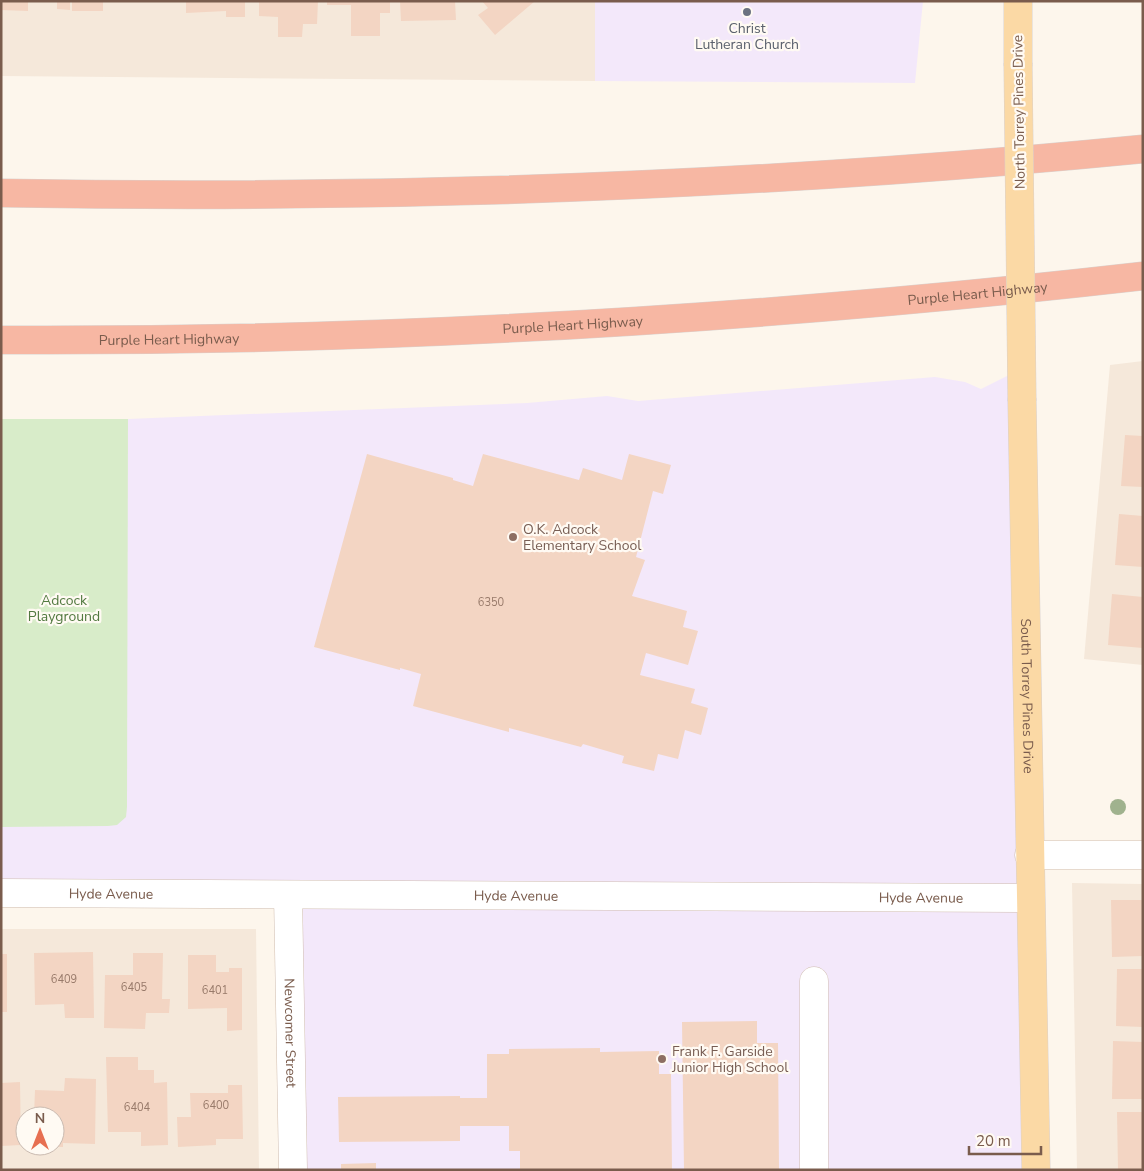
<svg xmlns="http://www.w3.org/2000/svg" width="1144" height="1171" viewBox="0 0 1144 1171" font-family="'Nunito Sans',sans-serif">
	<rect width="100%" height="100%" fill="#fdf6ec"/>
	<g fill="#f5e8da" fill-rule="evenodd">
		<polygon points="1,1 595,1 595,81 1,76"/>
		<polygon points="1143,361 1143,665 1084,659 1110,365"/>
		<polygon points="1072,883 1143,884 1143,1170 1077,1170"/>
		<path d="M1,929H256L259,1170H1ZM25,1116H55V1146H25Z"/>
	</g>
	<g fill="#f3e8fa">
		<polygon points="595,1 923,1 915,83 595,81"/>
		<polygon points="1021,369 1036,1170 293,1170 288,895 1,893 1,419 128,419 527,403 607,396 638,401 935,377 965,382 981,389"/>
	</g>
	<polygon fill="#d8ecc9" points="1,419 128,419 127,807 126,817 117,825 108,826 1,827"/>
	<g fill="#f3d5c3">
		<polygon points="1,1 28,1 28,11 1,10"/>
		<polygon points="57,1 70,1 70,10 57,9"/>
		<rect x="72" y="1" width="31" height="10"/>
		<polygon points="186,1 245,1 245,17 226,17 226,11 186,13"/>
		<polygon points="259,1 318,1 317,24 303,24 302,37 278,37 278,17 259,16"/>
		<polygon points="327,1 390,1 390,13 380,13 380,36 351,36 351,5 327,5"/>
		<polygon points="400,1 455,1 456,20 401,21"/>
		<polygon points="482,1 535,1 495,35 478,15 488,8"/>
		<polygon points="1125,435 1143,436 1143,487 1121,486"/>
		<polygon points="367,454 453,478 453,480 473,486 483,454 579,480 583,468 622,480 629,454 671,465 663,494 653,491 636,557 645,560 632,596 687,611 683,627 698,631 688,665 646,653 640,675 695,689 691,703 708,708 701,735 685,730 678,759 658,754 654,771 622,763 624,756 583,744 581,747 509,728 509,732 413,706 421,674 400,668 400,670 314,647"/>
		<polygon points="1119,514 1143,516 1143,567 1115,565"/>
		<polygon points="1112,594 1143,597 1143,648 1108,645"/>
		<polygon points="1111,900 1143,900 1143,956 1112,957"/>
		<polygon points="93,952 94,1018 65,1018 64,1004 35,1005 34,953"/>
		<polygon points="133,953 163,953 162,999 170,999 169,1013 146,1013 145,1029 104,1028 105,975 133,975"/>
		<rect x="1" y="954" width="6" height="58"/>
		<polygon points="188,955 216,955 216,972 229,972 229,968 242,968 242,1030 227,1031 227,1008 188,1009"/>
		<polygon points="1117,969 1143,969 1143,1027 1116,1026"/>
		<polygon points="757,1021 757,1043 778,1043 779,1170 684,1170 682,1022"/>
		<polygon points="1113,1041 1143,1042 1143,1099 1112,1099"/>
		<polygon points="600,1048 600,1052 659,1051 659,1074 671,1074 672,1170 520,1170 520,1151 509,1151 509,1126 460,1126 460,1141 339,1142 338,1097 460,1096 460,1098 487,1098 487,1054 509,1054 509,1049"/>
		<polygon points="106,1057 138,1057 138,1070 154,1070 154,1083 167,1082 168,1145 141,1146 141,1132 108,1132"/>
		<polygon points="65,1078 96,1079 95,1144 63,1143 63,1147 55,1147 55,1116 34,1116 35,1090 64,1091"/>
		<polygon points="20,1082 21,1145 1,1146 1,1083"/>
		<polygon points="228,1085 242,1085 243,1139 216,1139 216,1145 178,1147 177,1117 191,1117 190,1093 228,1093"/>
		<polygon points="1117,1112 1143,1112 1143,1170 1118,1170"/>
		<polygon points="376,1163 376,1170 341,1170 341,1164"/>
	</g>
	<g fill="none" stroke-linecap="round" stroke-linejoin="round">
		<g stroke="#d1beb0" stroke-width="29">
			<g id="minor">
				<polyline points="1029,855 1143,855"/>
				<path id="s1" d="M1,893L1030,898"/>
				<path id="s2" d="M288,895L293,1170"/>
				<polyline points="814,981 814,1170"/>
			</g>
		</g>
		<g stroke="#dad1cd" stroke-width="29">
			<g id="major">
				<polyline points="1018,1 1018,63"/>
				<path id="s3" d="M1022,401L1036,1170"/>
			</g>
		</g>
		<g stroke="#dad1cd" stroke-width="29">
			<g id="highway">
				<path d="M1,193C382,200 763,186 1143,149"/>
				<path id="s4" d="M1,340C383,342 764,319 1143,276"/>
			</g>
		</g>
		<use href="#minor" stroke="#fff" stroke-width="28"/>
		<use href="#major" stroke="#fbd9a5" stroke-width="28"/>
		<use href="#highway" stroke="#f7b7a3" stroke-width="28"/>
		<g stroke="#dad1cd" stroke-width="29" stroke-linecap="butt">
			<polyline id="major-bridge" points="1018,63 1022,401"/>
		</g>
		<use href="#major-bridge" stroke="#fbd9a5" stroke-width="28"/>
	</g>
	<circle fill="#a0b28e" cx="1118" cy="807" r="8"/>
	<circle fill="#6b7280" stroke="#fffaf3" stroke-width="2" cx="747" cy="12" r="5"/>
	<g fill="#8d6e63" stroke="#fffaf3" stroke-width="2">
		<circle cx="513" cy="537" r="5"/>
		<circle cx="662" cy="1059" r="5"/>
	</g>
	<g text-anchor="middle" dominant-baseline="central" stroke-width="4.5" stroke-linejoin="round" paint-order="stroke">
		<g font-size="11" fill="#987a6a">
			<text x="491" y="602">6350</text>
			<text x="64" y="979">6409</text>
			<text x="134" y="987">6405</text>
			<text x="215" y="990">6401</text>
			<text x="216" y="1105">6400</text>
			<text x="137" y="1107">6404</text>
		</g>
		<g font-size="14" fill="#5b616d" stroke="#fffaf3">
			<text x="747" y="28">Christ<tspan x="747" dy="16">Lutheran Church</tspan></text>
		</g>
		<g font-size="14" fill="#7a5c4d" stroke="#fffaf3">
			<text transform="translate(1019 112) rotate(-91)">North Torrey Pines Drive</text>
			<text stroke="none"><textPath href="#s4" startOffset="978">Purple Heart Highway</textPath></text>
			<text stroke="none"><textPath href="#s4" startOffset="572">Purple Heart Highway</textPath></text>
			<text stroke="none"><textPath href="#s4" startOffset="168">Purple Heart Highway</textPath></text>
			<text stroke="none"><textPath href="#s3" startOffset="295">South Torrey Pines Drive</textPath></text>
			<text stroke="none"><textPath href="#s1" startOffset="110">Hyde Avenue</textPath></text>
			<text stroke="none"><textPath href="#s1" startOffset="515">Hyde Avenue</textPath></text>
			<text stroke="none"><textPath href="#s1" startOffset="920">Hyde Avenue</textPath></text>
			<text stroke="none"><textPath href="#s2" startOffset="138">Newcomer Street</textPath></text>
		</g>
		<g font-size="14" fill="#785e54" stroke="#fffaf3" text-anchor="start">
			<text x="523" y="529">O.K. Adcock<tspan x="523" dy="16">Elementary School</tspan></text>
			<text x="672" y="1051">Frank F. Garside<tspan x="672" dy="16">Junior High School</tspan></text>
		</g>
		<g font-size="14" fill="#537a41" stroke="#fffaf3">
			<text x="64" y="600">Adcock<tspan x="64" dy="16">Playground</tspan></text>
		</g>
	</g>
	<rect width="1144" height="1171" fill="none" stroke="#7a5c4d" stroke-width="5"/>
	<g transform="translate(40 1131)"><circle r="24" fill="#fffaf3" stroke="#cabbb1"/>
	<path d="M0-4L9 19L0 12L-9 19Z" fill="#e76f51"/>
	<text y="-8" font-size="14" font-weight="bold" text-anchor="middle" fill="#7a5c4d">N</text>
	</g>
	<path d="M969 1146v8h72v-8" fill="none" stroke="#7a5c4d" stroke-width="2.5"/>
	<text x="976" y="1146" font-size="15" fill="#7a5c4d" stroke="#fffaf3" stroke-width="4" paint-order="stroke">20 m</text>
</svg>
